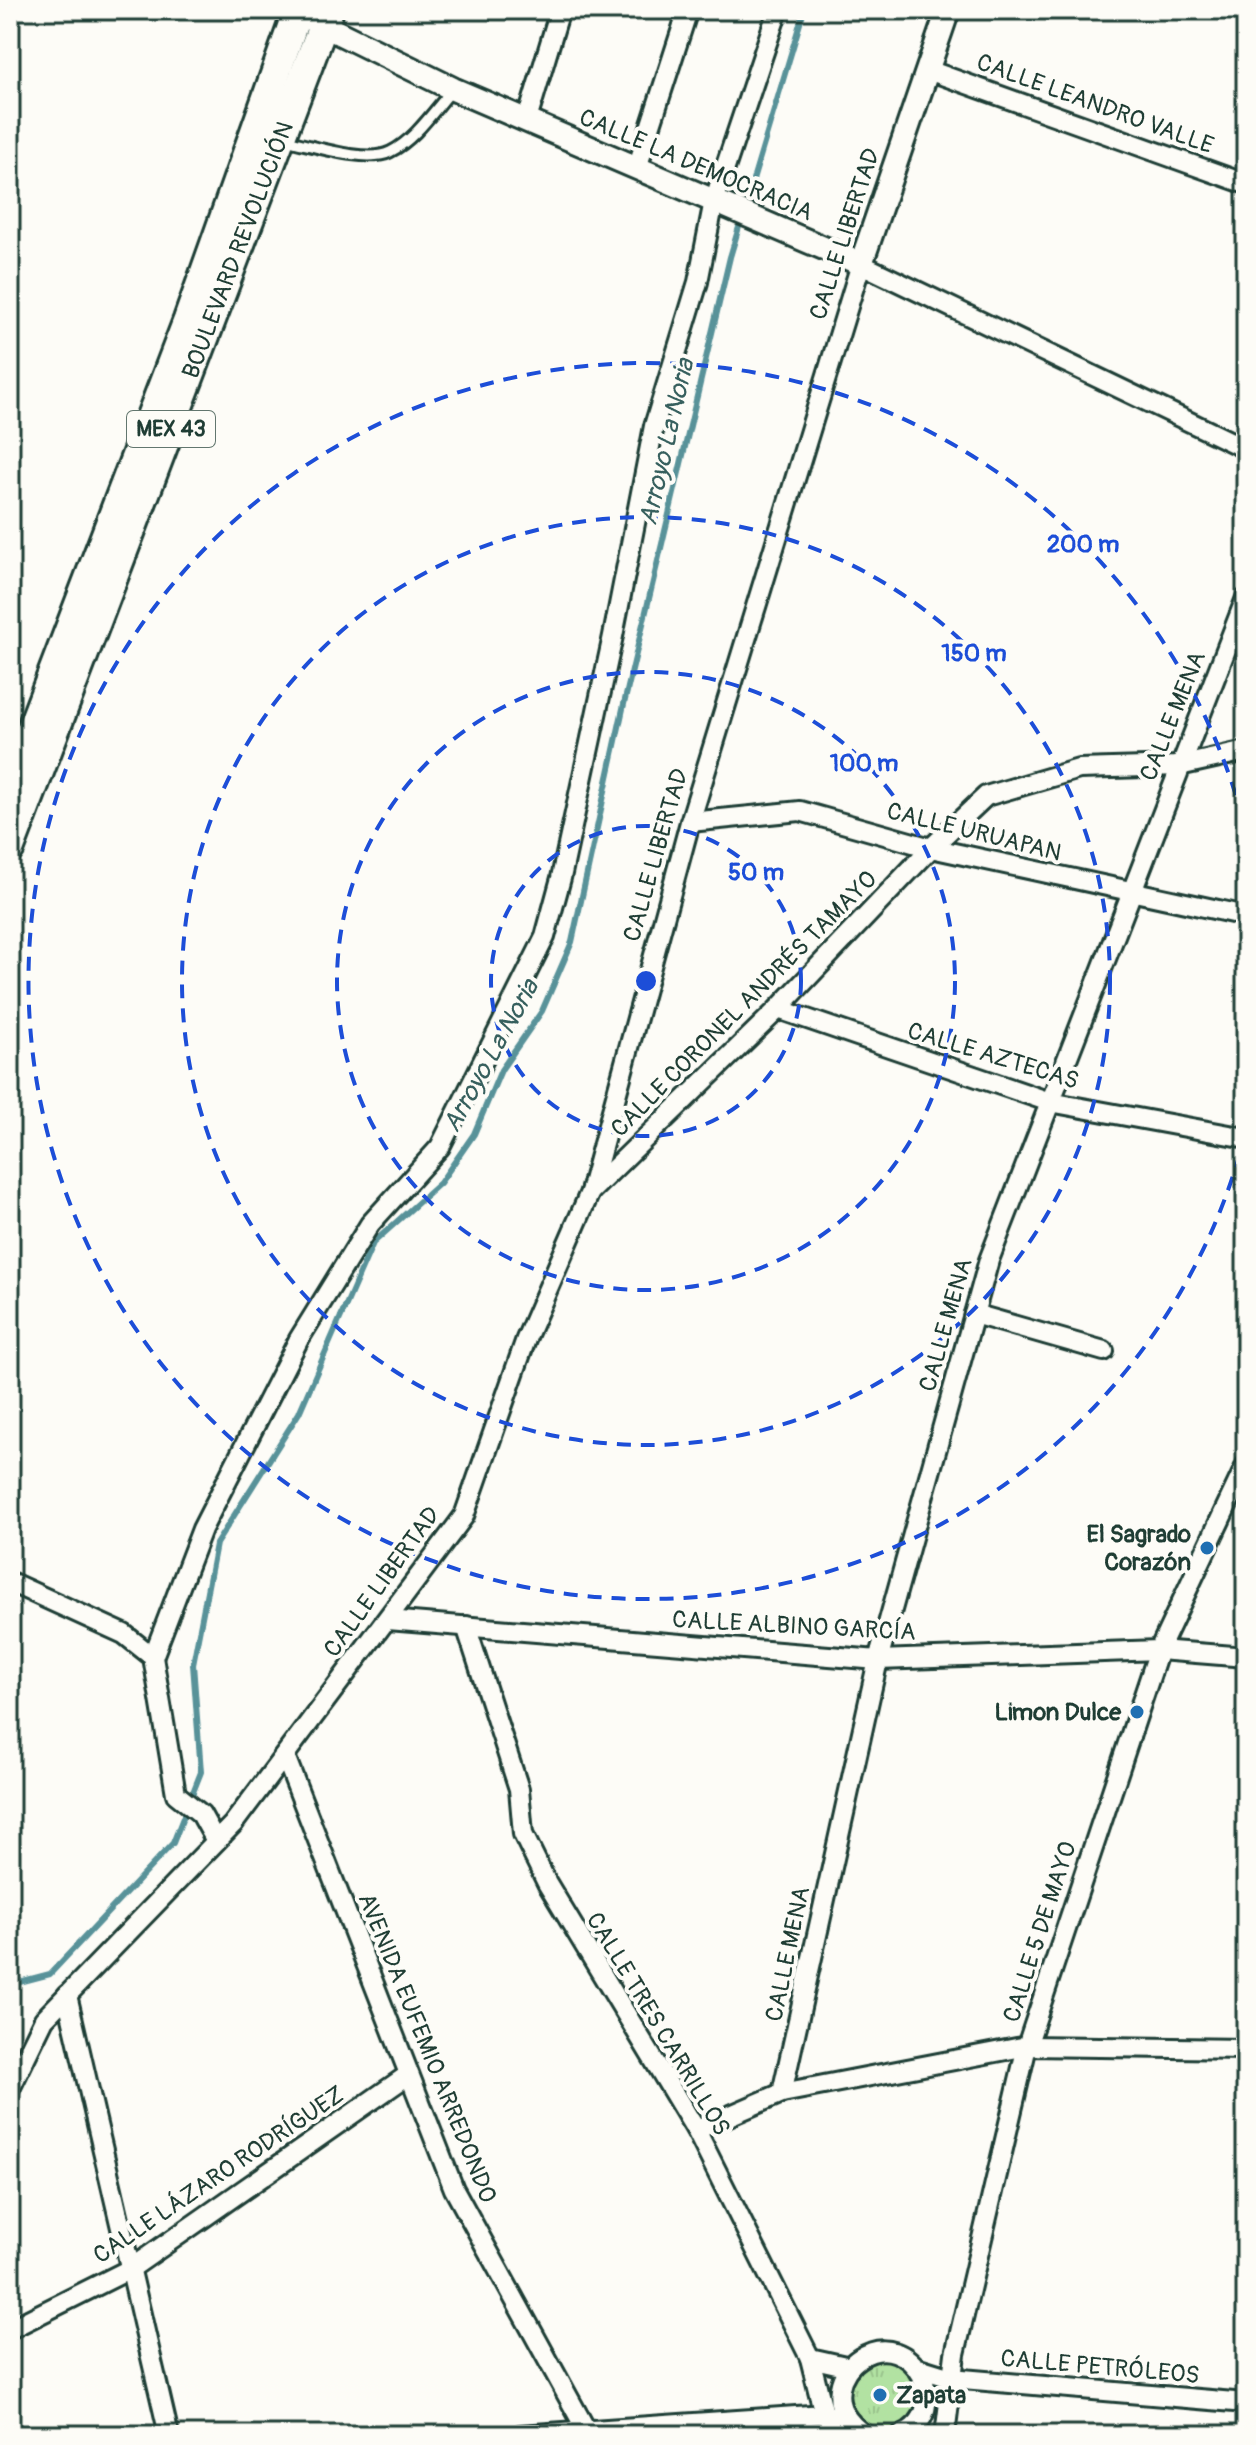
<svg xmlns="http://www.w3.org/2000/svg" width="1256" height="2445" viewBox="0 0 1256 2445" font-family="Pangolin,sans-serif">
	<defs>
		<pattern id="park-tufts" width="24" height="20" patternUnits="userSpaceOnUse" patternTransform="scale(2)"><rect width="24" height="20" fill="#b2e2a2"/><path d="M3 7l-1-3M5 7V3M7 7l1-3M15 17l-1-3M17 17v-4M19 17l1-3" fill="none" stroke="#99c38c"/></pattern>
	</defs>
	<rect width="100%" height="100%" fill="#fdfcf7"/>
	<filter id="ink" filterUnits="userSpaceOnUse"><feTurbulence type="fractalNoise" baseFrequency=".0125" numOctaves="2"/><feDisplacementMap in="SourceGraphic" scale="16" xChannelSelector="R" yChannelSelector="G"/><feConvolveMatrix kernelMatrix="1 2 1 2 8 2 1 2 1" color-interpolation-filters="sRGB"/></filter>
	<g filter="url(#ink)">
		<circle fill="url(#park-tufts)" stroke="#68906b" stroke-width="2" cx="883" cy="2395" r="35"/>
		<g fill="none" stroke-linecap="round" stroke-linejoin="round">
			<polyline stroke="#589299" stroke-width="6" points="10,1990 12,1984 50,1974 173,1843 201,1772 193,1664 216,1544 299,1413 373,1243 440,1183 474,1134 501,1070 542,1011 572,942 624,704 730,257 804,10"/>
			<g stroke="#1f3d34" stroke-width="15">
				<path id="service" d="M285,140C311,145 367,164 390,152C415,140 435,109 453,89"/>
			</g>
			<g stroke="#1f3d34" stroke-width="24">
				<g id="minor">
					<polyline points="928,70 1246,184"/>
					<polyline points="527,120 560,10"/>
					<polyline points="637,168 688,10"/>
					<polyline points="690,822 800,811 931,848 1246,916"/>
					<polyline points="778,1009 1050,1102 1246,1138"/>
					<polyline points="590,1192 778,1009 931,848 986,796 1079,769 1179,766 1246,751"/>
					<polyline points="974,1314 1104,1351"/>
					<polyline points="10,1582 124,1634 153,1657 176,1794 201,1814 216,1841"/>
					<polyline points="388,1620 878,1660 1159,1650 1246,1657"/>
					<polyline points="466,1626 519,1789 523,1834 547,1883 696,2130 810,2358 824,2414 837,2435"/>
					<polyline points="153,1657 202,1529 299,1339 370,1224 440,1147 545,937 561,878 613,636 654,426 698,282 714,201 778,10"/>
					<polyline points="285,1756 454,2189 589,2435"/>
					<polyline points="67,1995 169,2435"/>
					<polyline points="10,2089 44,2019 233,1824 464,1516 526,1339 590,1192 690,822 861,264 1246,449"/>
					<polyline points="782,2093 878,1660 989,1260 1246,598"/>
					<polyline points="696,2130 782,2093 1027,2046 1246,2049"/>
					<polyline points="10,2329 130,2269 408,2075"/>
					<polyline points="810,2358 850,2367"/>
					<polyline points="919,2368 951,2378 1246,2403"/>
					<polyline points="520,2435 824,2414 850,2422"/>
					<path d="M865,2435C849,2424 836,2409 840,2388C842,2376 850,2364 860,2358C911,2324 957,2412 901,2435"/>
					<polyline points="945,2435 955,2354 1027,2046 1159,1650 1246,1465"/>
				</g>
			</g>
			<g stroke="#1f3d34" stroke-width="28">
				<polyline id="tertiary" points="292,10 453,89 861,264 948,10"/>
			</g>
			<g stroke="#1f3d34" stroke-width="34">
				<g id="primary">
					<polyline points="10,785 188,320 298,10"/>
					<path id="s1" d="M10,848L329,10"/>
				</g>
			</g>
			<use href="#service" stroke="#fdfcf7" stroke-width="9"/>
			<use href="#minor" stroke="#fdfcf7" stroke-width="18"/>
			<use href="#tertiary" stroke="#fdfcf7" stroke-width="22"/>
			<use href="#primary" stroke="#fdfcf7" stroke-width="28"/>
		</g>
	</g>
	<g fill="none" stroke="#1d4ed8" stroke-width="4" stroke-dasharray="14 10">
		<circle cx="646" cy="981" r="155"/>
		<circle cx="646" cy="981" r="309"/>
		<circle cx="646" cy="981" r="464"/>
		<path d="M1246 1131A618 618 0 1 1 1246 831"/>
	</g>
	<g fill="#1f6fb2" stroke="#fdfcf7" stroke-width="3">
		<circle cx="1207" cy="1548" r="8"/>
		<circle cx="1137" cy="1712" r="8"/>
		<circle cx="880" cy="2395" r="8"/>
	</g>
	<g text-anchor="middle" dominant-baseline="central" stroke-width="8" stroke-linejoin="round" paint-order="stroke">
		<rect fill="#fdfcf7" stroke="#62766e" stroke-width="2" x="127" y="411" width="88" height="36" rx="6"/>
		<g font-size="22" font-weight="bold" fill="#1f3d34">
			<text x="171" y="429">MEX 43</text>
		</g>
		<g font-size="24" fill="#1f3d34" stroke="#fdfcf7">
			<text transform="translate(1095 104) rotate(20)">CALLE LEANDRO VALLE</text>
			<text transform="translate(696 165) rotate(23)">CALLE LA DEMOCRACIA</text>
			<text transform="translate(845 234) rotate(-72)">CALLE LIBERTAD</text>
			<text stroke="none"><textPath href="#s1" startOffset="640">BOULEVARD REVOLUCIÓN</textPath></text>
			<text transform="translate(1173 716) rotate(-68)">CALLE MENA</text>
			<text transform="translate(974 832) rotate(14)">CALLE URUAPAN</text>
			<text transform="translate(656 855) rotate(-74)">CALLE LIBERTAD</text>
			<text transform="translate(744 1004) rotate(-45)">CALLE CORONEL ANDRÉS TAMAYO</text>
			<text transform="translate(993 1056) rotate(17)">CALLE AZTECAS</text>
			<text transform="translate(946 1325) rotate(-74)">CALLE MENA</text>
			<text transform="translate(382 1582) rotate(-54)">CALLE LIBERTAD</text>
			<text transform="translate(794 1626) rotate(3)">CALLE ALBINO GARCÍA</text>
			<text transform="translate(1040 1932) rotate(-72)">CALLE 5 DE MAYO</text>
			<text transform="translate(788 1954) rotate(-78)">CALLE MENA</text>
			<text transform="translate(658 2024) rotate(59)">CALLE TRES CARRILLOS</text>
			<text transform="translate(427 2048) rotate(68)">AVENIDA EUFEMIO ARREDONDO</text>
			<text transform="translate(219 2175) rotate(-34)">CALLE LÁZARO RODRÍGUEZ</text>
			<text transform="translate(1100 2367) rotate(5)">CALLE PETRÓLEOS</text>
		</g>
		<g font-size="24" font-weight="bold" fill="#1f3d34" stroke="#fdfcf7" text-anchor="end">
			<text x="1191" y="1534">El Sagrado<tspan x="1191" dy="28">Corazón</tspan></text>
			<text x="1121" y="1712">Limon Dulce</text>
			<text x="896" y="2395" text-anchor="start">Zapata</text>
		</g>
		<g font-size="26" font-style="italic" fill="#37605e" stroke="#fdfcf7">
			<text transform="translate(667 442) rotate(-77)">Arroyo La Noria</text>
			<text transform="translate(491 1056) rotate(-61)">Arroyo La Noria</text>
		</g>
	</g>
	<circle cx="646" cy="981" r="12" fill="#1d4ed8" stroke="#fdfcf7" stroke-width="4"/>
	<g font-size="24" text-anchor="middle" font-weight="bold" fill="#1d4ed8" stroke="#fdfcf7" stroke-width="8" stroke-linejoin="round" paint-order="stroke">
		<text x="1083" y="552">200 m</text>
		<text x="974" y="661">150 m</text>
		<text x="864" y="771">100 m</text>
		<text x="756" y="880">50 m</text>
	</g>
	<rect width="1256" height="2445" fill="none" stroke="#fdfcf7" stroke-width="40"/>
	<rect x="20" y="20" width="1216" height="2405" fill="none" stroke="#1f3d34" stroke-width="3" filter="url(#ink)"/>
</svg>
